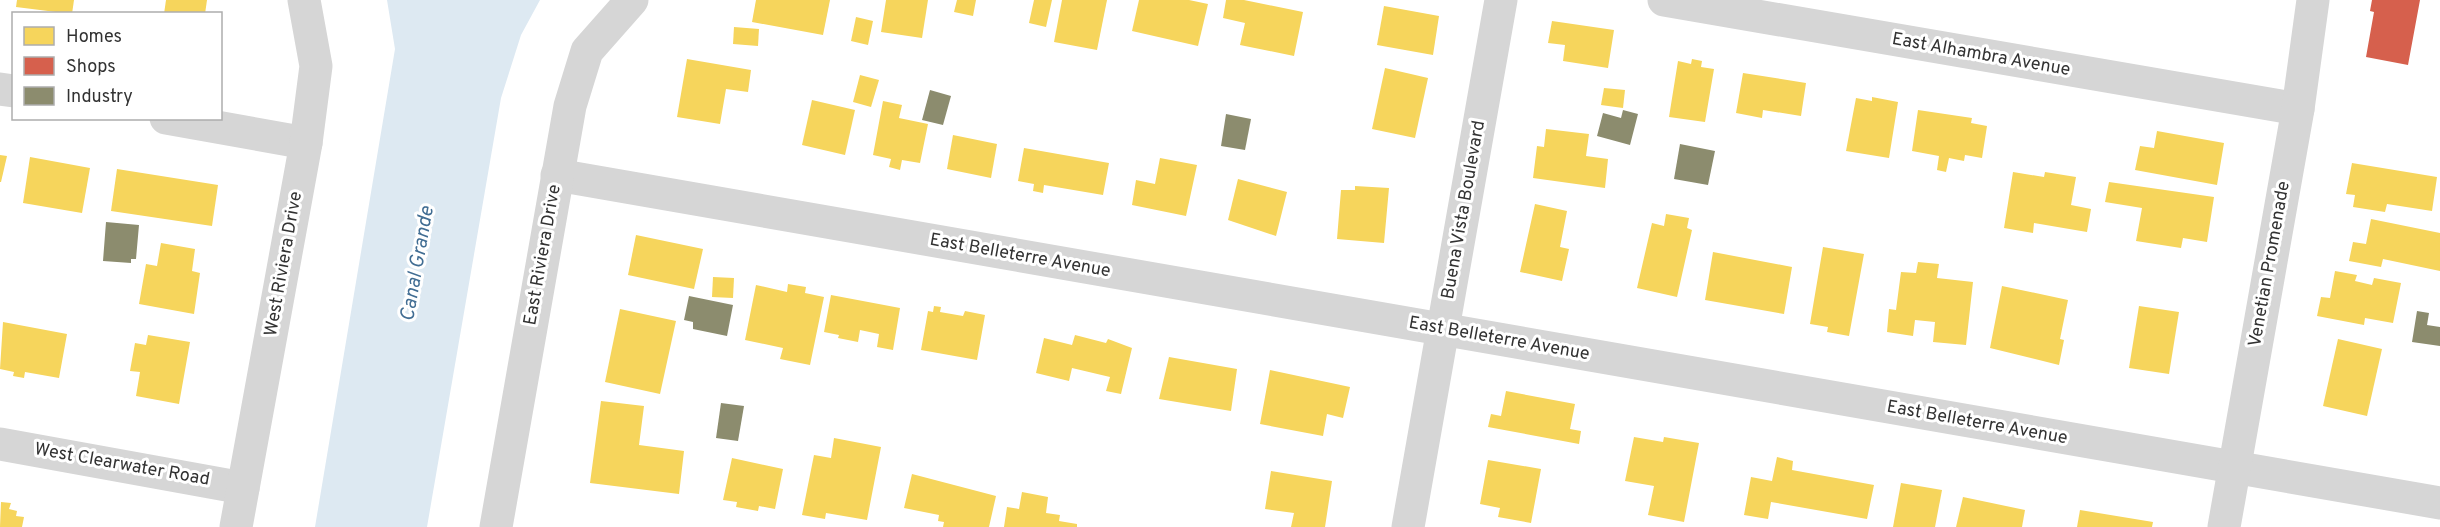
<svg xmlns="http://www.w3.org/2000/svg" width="2440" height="527" viewBox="0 0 2440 527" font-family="Overpass,sans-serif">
	<rect width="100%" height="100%" fill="#fff"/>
	<polygon fill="#dde9f2" points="387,0 540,0 521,35 501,98 427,527 315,527 395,49"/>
	<g fill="#f6d55c">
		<polygon points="17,0 74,0 72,14 16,7"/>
		<polygon points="166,0 207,0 205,14 164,14"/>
		<polygon points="756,0 830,0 823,35 752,22"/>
		<polygon points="886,0 928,0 922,38 881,32"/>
		<polygon points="957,0 976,0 973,16 954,12"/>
		<polygon points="1034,0 1052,0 1046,27 1029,23"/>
		<polygon points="1062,0 1107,0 1097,50 1054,42"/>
		<polygon points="1139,0 1189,0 1208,4 1198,46 1132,31"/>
		<polygon points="1226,0 1244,0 1303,12 1294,56 1240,45 1245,23 1223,18"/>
		<polygon points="1384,6 1439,16 1433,55 1377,45"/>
		<polygon points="856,17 873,21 868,45 851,41"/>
		<polygon points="1552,21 1614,30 1608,68 1563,61 1565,45 1548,43"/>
		<polygon points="734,27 759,29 758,46 733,44"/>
		<polygon points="687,59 751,70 748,92 726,89 720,124 677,117"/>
		<polygon points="1692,59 1702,61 1701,67 1714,69 1705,122 1669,117 1678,61 1691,64"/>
		<polygon points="1385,68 1428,78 1415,138 1372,129"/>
		<polygon points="1743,73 1806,83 1801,116 1763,110 1762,118 1736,113"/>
		<polygon points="860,75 879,80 871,107 853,102"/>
		<polygon points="1604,88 1625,90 1623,108 1601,105"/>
		<polygon points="1872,97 1898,102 1889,158 1846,151 1856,98 1872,101"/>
		<polygon points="812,100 855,110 845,155 802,145"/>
		<polygon points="883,101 902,105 899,118 928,124 920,163 902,160 900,170 889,167 891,159 873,155"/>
		<polygon points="1918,110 1972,118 1971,123 1987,126 1982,158 1965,155 1964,161 1949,158 1946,172 1937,170 1939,156 1912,151"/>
		<polygon points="1546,129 1589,134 1586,156 1608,159 1605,188 1533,178 1537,146 1544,147"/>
		<polygon points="2157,131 2224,143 2217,185 2135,170 2140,146 2154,148"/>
		<polygon points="953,135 997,144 991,178 947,169"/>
		<polygon points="1024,148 1109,163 1103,195 1044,185 1043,193 1033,191 1034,184 1018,181"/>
		<polygon points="0,155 7,156 1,182 0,182"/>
		<polygon points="30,157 90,168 82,213 23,203"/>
		<polygon points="1160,158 1197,165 1186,216 1132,205 1136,180 1155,184"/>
		<polygon points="2352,163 2437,177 2432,211 2387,204 2385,212 2353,207 2355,195 2346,194"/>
		<polygon points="117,169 218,185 212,226 111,211"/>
		<polygon points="2013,172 2044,177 2045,172 2076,177 2071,205 2091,209 2087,232 2034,223 2033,233 2004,228"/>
		<polygon points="1238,179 1287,192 1276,236 1228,220"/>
		<polygon points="2109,182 2214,197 2207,242 2183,238 2181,248 2136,241 2142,208 2105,202"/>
		<polygon points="1355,186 1389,188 1384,243 1337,239 1341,190 1355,190"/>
		<polygon points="1535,204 1567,211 1560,247 1569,249 1562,281 1520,272"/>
		<polygon points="1666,214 1689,218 1687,228 1692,230 1677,297 1637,288 1652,223 1664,226"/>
		<polygon points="2371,219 2440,233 2440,271 2383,259 2381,267 2349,261 2353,242 2366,244"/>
		<polygon points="636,235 703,249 694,289 628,275"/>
		<polygon points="161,243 195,249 192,271 200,273 194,314 139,304 146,264 157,266"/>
		<polygon points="1823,247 1864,254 1849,336 1827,332 1828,327 1810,324"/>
		<polygon points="1713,252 1792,267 1784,314 1705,300"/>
		<polygon points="1918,262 1939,264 1937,278 1973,282 1966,345 1933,342 1935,322 1915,320 1913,336 1887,332 1889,309 1896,310 1901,272 1916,273"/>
		<polygon points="2335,271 2357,275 2355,281 2372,285 2374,278 2401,283 2393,323 2365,318 2364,325 2317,316 2321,297 2330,298"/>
		<polygon points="713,277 734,278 733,298 712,297"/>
		<polygon points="788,284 806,287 805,293 824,297 810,365 780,359 783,348 745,340 756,285 787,292"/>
		<polygon points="2002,286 2068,300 2060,339 2064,340 2059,365 1990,348"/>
		<polygon points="831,295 900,308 893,350 877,347 879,334 860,330 858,342 838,338 839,335 824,332"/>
		<polygon points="934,306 941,307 940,312 963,316 965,311 985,315 977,360 921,350 928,311 933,312"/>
		<polygon points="2139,306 2179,312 2169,374 2129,368"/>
		<polygon points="620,309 676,321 660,394 605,382"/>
		<polygon points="3,322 67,334 59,378 25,372 24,378 13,376 14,372 0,369"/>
		<polygon points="148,335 190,342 179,404 136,396 140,372 130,371 135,343 146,345"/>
		<polygon points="1075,335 1106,343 1108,339 1132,348 1121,394 1106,391 1110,377 1072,368 1069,381 1036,373 1044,338 1072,345"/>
		<polygon points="2338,339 2382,349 2367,416 2323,406"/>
		<polygon points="1169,357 1237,369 1231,411 1159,399"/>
		<polygon points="1270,370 1350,387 1343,418 1327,414 1323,436 1260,424"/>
		<polygon points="1506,391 1575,404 1570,429 1581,431 1579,444 1488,427 1491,414 1501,416"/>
		<polygon points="601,401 644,406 639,445 684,451 679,494 590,483"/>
		<polygon points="1634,437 1663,442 1664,437 1699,443 1684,522 1648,515 1654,486 1625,481"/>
		<polygon points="834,438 881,447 867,520 826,513 825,519 802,515 814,455 831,458"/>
		<polygon points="1777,457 1793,461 1792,470 1874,485 1867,519 1771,502 1768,519 1744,515 1751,477 1772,481"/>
		<polygon points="732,458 783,469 775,509 759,506 758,511 736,507 737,502 723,500"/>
		<polygon points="1488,460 1541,469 1531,523 1498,517 1500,508 1480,504"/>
		<polygon points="1271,471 1332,481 1325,527 1291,527 1294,513 1265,509"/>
		<polygon points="912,474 996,496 989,527 943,527 944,522 938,521 939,515 904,508"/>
		<polygon points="1901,483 1942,490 1935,527 1893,527"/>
		<polygon points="1022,492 1048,497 1046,513 1060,515 1059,521 1077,524 1077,527 1004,527 1007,507 1019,509"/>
		<polygon points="1963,497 2025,510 2022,527 1956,527"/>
		<polygon points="1,502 11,503 9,509 17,511 16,516 24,517 22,527 0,527"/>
		<polygon points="2080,510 2153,522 2152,527 2077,527"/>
	</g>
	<polygon fill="#d6604d" points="2372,0 2420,0 2408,65 2366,57 2374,12 2370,11"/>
	<g fill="#8c8c6e">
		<polygon points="930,90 951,96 943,125 922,120"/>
		<polygon points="1623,110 1638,114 1630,145 1597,136 1603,113 1621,118"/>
		<polygon points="1226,114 1251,119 1245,150 1221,146"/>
		<polygon points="1680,144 1715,151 1708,185 1674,179"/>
		<polygon points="106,222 139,225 136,259 131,259 131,263 103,261"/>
		<polygon points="689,296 733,305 727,336 693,329 693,322 684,320"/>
		<polygon points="2417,311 2429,313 2427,325 2440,327 2440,346 2412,342"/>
		<polygon points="721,403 744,406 738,441 716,438"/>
	</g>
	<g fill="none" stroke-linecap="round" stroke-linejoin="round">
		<g stroke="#d6d6d6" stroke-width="33">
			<polyline points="1664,0 2298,109"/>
			<polyline points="0,89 14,91"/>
			<polyline points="166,118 306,143"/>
			<polyline points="557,175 2440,503"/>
			<polyline points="0,444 243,488"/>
			<polyline points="236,527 306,143 316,66 304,0"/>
			<polyline points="496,527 570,106 587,51 632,0"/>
			<polyline points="1408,527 1501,0"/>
			<polyline points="2224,527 2298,109 2313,0"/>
		</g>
	</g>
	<g text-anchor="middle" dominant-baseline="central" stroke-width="6" stroke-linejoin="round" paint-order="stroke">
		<g font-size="18" fill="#323232" stroke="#fff">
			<text transform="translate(1981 55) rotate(10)">East Alhambra Avenue</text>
			<text transform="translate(1464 210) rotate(-80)">Buena Vista Boulevard</text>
			<text transform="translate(543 255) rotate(-80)">East Riviera Drive</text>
			<text transform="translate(1020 256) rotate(10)">East Belleterre Avenue</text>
			<text transform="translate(284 264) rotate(-80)">West Riviera Drive</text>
			<text transform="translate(2270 264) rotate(-80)">Venetian Promenade</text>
			<text transform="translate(1499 339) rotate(10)">East Belleterre Avenue</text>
			<text transform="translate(1977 423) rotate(10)">East Belleterre Avenue</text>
			<text transform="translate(122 465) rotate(10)">West Clearwater Road</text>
		</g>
		<g font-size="20" font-style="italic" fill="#416d93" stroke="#fff">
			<text transform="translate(418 264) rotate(-80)">Canal Grande</text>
		</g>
	</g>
	<rect x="12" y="12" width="210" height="108" fill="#ffffff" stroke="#adadad" stroke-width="1.5"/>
	<rect x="24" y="27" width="30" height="18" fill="#f6d55c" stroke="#adadad" stroke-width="1.5"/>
	<text x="66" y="42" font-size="18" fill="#323232">Homes</text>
	<rect x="24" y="57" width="30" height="18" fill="#d6604d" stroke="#adadad" stroke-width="1.5"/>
	<text x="66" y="72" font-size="18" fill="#323232">Shops</text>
	<rect x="24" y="87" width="30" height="18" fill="#8c8c6e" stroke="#adadad" stroke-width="1.5"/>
	<text x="66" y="102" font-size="18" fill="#323232">Industry</text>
</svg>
